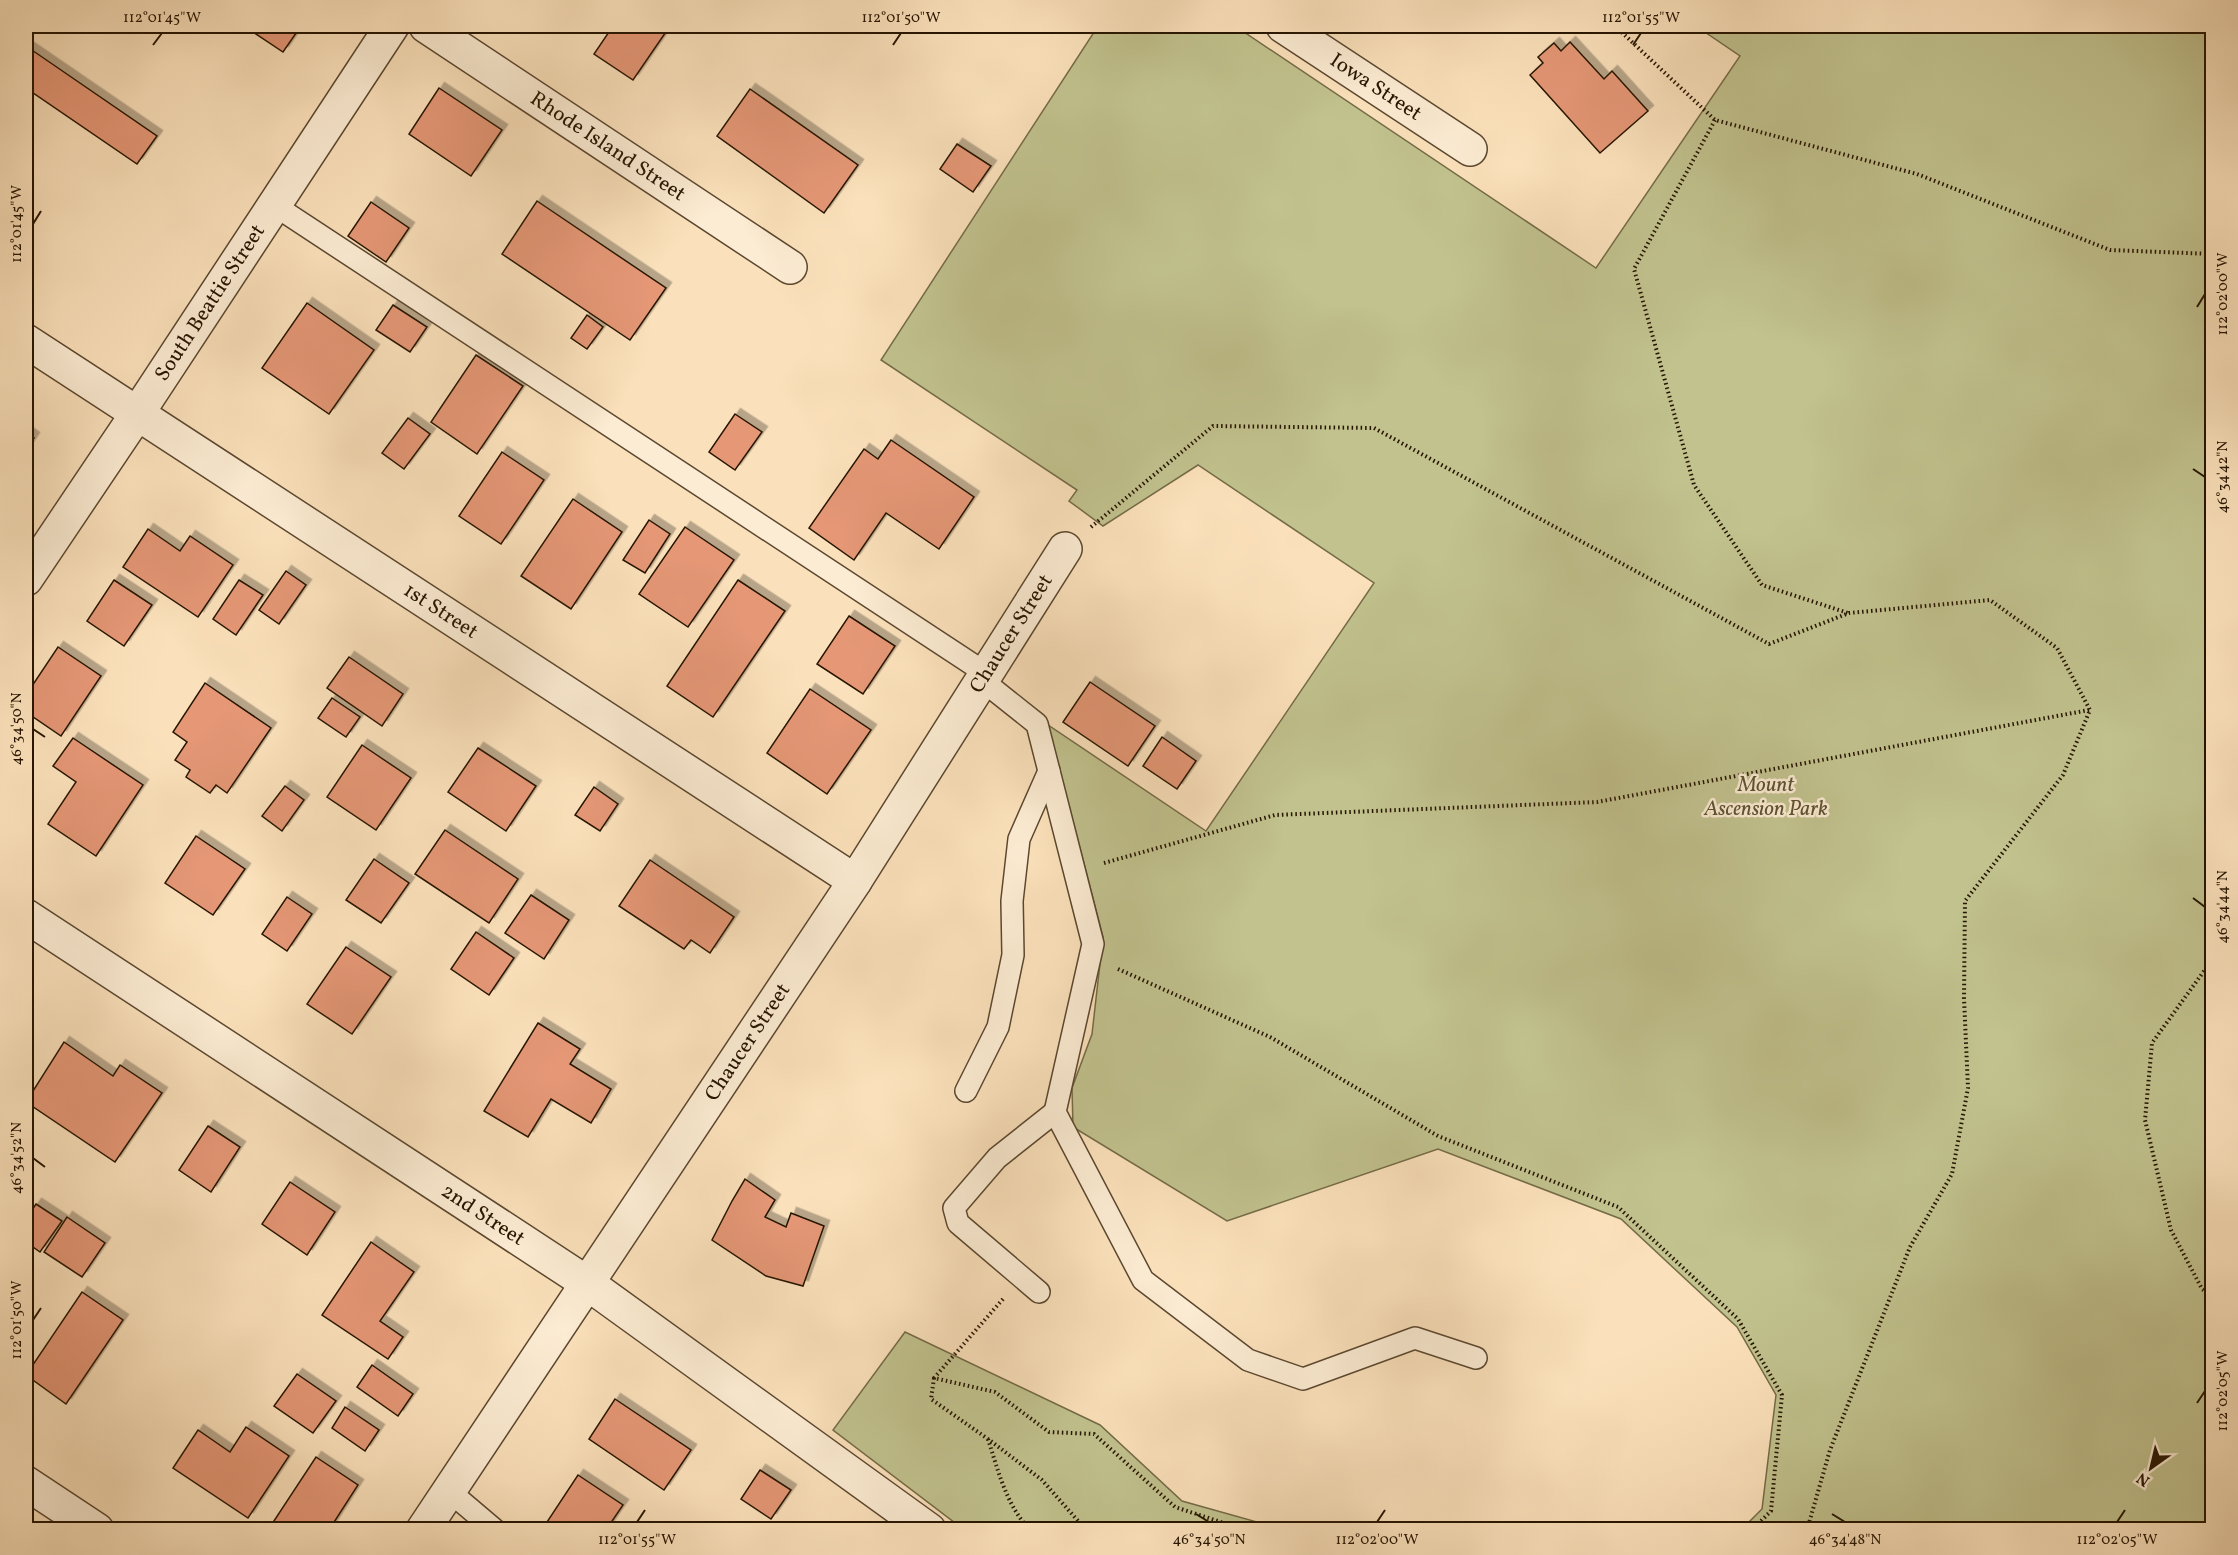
<svg xmlns="http://www.w3.org/2000/svg" width="2238" height="1555" viewBox="0 0 2238 1555" font-family="Vollkorn,serif">
	<defs>
		<filter id="shadow"><feDropShadow dx="5.5" dy="-5.5" stdDeviation="0" flood-color="#0004"/></filter>
	</defs>
	<rect width="100%" height="100%" fill="#fbe1bb"/>
	<filter id="stains"><feTurbulence type="fractalNoise" baseFrequency=".00333" numOctaves="4"/><feColorMatrix values="0 0 0 0 .2 0 0 0 0 .09 0 0 0 0 .02 0 0 0 .5 -.17"/></filter>
	<radialGradient id="worn" r=".72"><stop offset=".6" stop-color="#630" stop-opacity="0"/><stop offset="1" stop-color="#630" stop-opacity=".3"/></radialGradient>
	<g fill="#c1c28e" stroke="#746b47" stroke-width="1.5">
		<polygon points="1098,26 1235,26 1596,268 1740,56 1696,26 2212,26 2212,1529 1742,1529 1762,1509 1776,1395 1737,1327 1621,1219 1438,1149 1227,1221 1073,1127 1072,1088 1092,1034 1103,937 1048,725 1206,831 1374,583 1198,465 1103,526 1069,501 1077,490 881,360"/>
		<polygon points="905,1332 1100,1425 1182,1501 1282,1529 963,1529 833,1430"/>
	</g>
	<g fill="#e59776" stroke="#261400" stroke-width="1.5" filter="url(#shadow)">
		<polygon points="244,26 301,26 283,52"/>
		<polygon points="613,26 670,26 633,80 594,54"/>
		<polygon points="1570,42 1604,79 1612,71 1648,111 1600,153 1530,75 1543,63 1538,57 1554,43 1561,51"/>
		<polygon points="26,46 157,136 137,164 26,88"/>
		<polygon points="439,88 502,130 471,176 409,134"/>
		<polygon points="750,89 858,165 824,213 717,136"/>
		<polygon points="957,144 991,166 973,192 940,169"/>
		<polygon points="537,201 666,288 630,340 502,254"/>
		<polygon points="371,202 409,228 386,262 348,236"/>
		<polygon points="307,303 374,350 329,414 262,368"/>
		<polygon points="393,305 427,327 410,352 376,330"/>
		<polygon points="587,315 603,327 587,349 571,338"/>
		<polygon points="476,355 523,386 477,454 431,422"/>
		<polygon points="735,414 762,432 735,470 709,452"/>
		<polygon points="408,418 430,434 404,469 382,453"/>
		<polygon points="26,432 34,438 26,450"/>
		<polygon points="891,440 974,497 939,549 886,513 854,560 809,528 864,449 878,459"/>
		<polygon points="502,452 544,480 501,544 459,516"/>
		<polygon points="573,499 622,532 571,609 521,576"/>
		<polygon points="649,520 670,534 645,573 623,560"/>
		<polygon points="685,527 734,560 688,627 639,594"/>
		<polygon points="148,529 180,551 190,536 233,565 198,617 123,567"/>
		<polygon points="286,571 306,585 279,624 259,610"/>
		<polygon points="114,580 152,605 124,646 87,621"/>
		<polygon points="239,580 263,595 236,635 213,619"/>
		<polygon points="738,580 785,611 713,717 667,686"/>
		<polygon points="849,616 895,646 863,694 817,664"/>
		<polygon points="58,647 101,676 61,736 26,712 26,695"/>
		<polygon points="349,657 403,694 382,726 327,688"/>
		<polygon points="1090,682 1155,726 1128,766 1063,722"/>
		<polygon points="205,683 271,728 227,793 216,785 210,793 186,777 190,770 175,760 187,742 173,732"/>
		<polygon points="810,689 871,730 827,794 767,753"/>
		<polygon points="332,698 360,717 346,737 318,718"/>
		<polygon points="1162,737 1196,761 1177,789 1143,766"/>
		<polygon points="73,738 143,785 96,856 48,824 76,782 53,766"/>
		<polygon points="362,745 411,778 376,830 327,797"/>
		<polygon points="478,748 536,786 506,831 448,792"/>
		<polygon points="285,786 304,800 282,831 262,816"/>
		<polygon points="594,787 618,804 600,831 575,815"/>
		<polygon points="445,830 518,879 489,923 415,874"/>
		<polygon points="196,836 245,869 213,915 165,883"/>
		<polygon points="374,859 409,883 381,923 346,900"/>
		<polygon points="650,860 734,917 710,953 691,940 684,949 619,906"/>
		<polygon points="531,895 569,920 544,959 505,933"/>
		<polygon points="287,897 312,914 287,951 262,934"/>
		<polygon points="476,932 514,958 489,995 451,969"/>
		<polygon points="346,947 391,977 352,1034 307,1004"/>
		<polygon points="538,1023 580,1049 570,1064 611,1089 591,1123 551,1099 528,1137 484,1111"/>
		<polygon points="64,1042 113,1076 120,1065 162,1093 115,1162 26,1102"/>
		<polygon points="208,1126 240,1147 211,1192 179,1170"/>
		<polygon points="745,1179 775,1200 765,1217 786,1227 791,1213 824,1226 803,1286 766,1276 712,1240 732,1201"/>
		<polygon points="290,1182 335,1212 307,1255 262,1224"/>
		<polygon points="36,1204 62,1221 40,1252 26,1242 26,1219"/>
		<polygon points="67,1217 105,1243 82,1277 44,1252"/>
		<polygon points="371,1242 414,1272 380,1321 403,1337 388,1359 322,1315"/>
		<polygon points="82,1292 123,1320 66,1404 26,1375"/>
		<polygon points="372,1365 413,1394 398,1416 357,1387"/>
		<polygon points="297,1374 336,1401 313,1433 274,1406"/>
		<polygon points="615,1399 691,1450 664,1490 589,1439"/>
		<polygon points="345,1407 379,1430 365,1451 332,1428"/>
		<polygon points="246,1427 289,1456 248,1518 173,1468 198,1430 230,1452"/>
		<polygon points="316,1457 358,1485 329,1530 268,1530"/>
		<polygon points="760,1470 791,1490 771,1519 741,1499"/>
		<polygon points="578,1475 623,1505 606,1530 558,1530 547,1522"/>
	</g>
	<g fill="none" stroke-linecap="round" stroke-linejoin="round">
		<g stroke="#5b472f" stroke-width="24">
			<g id="service">
				<polyline points="274,205 987,674"/>
				<polyline points="983,681 1037,724 1093,944 1055,1112 1143,1280 1248,1360 1303,1379 1415,1338 1476,1358"/>
				<polyline points="966,1091 998,1027 1013,955 1012,901 1019,839 1049,771"/>
				<polyline points="1039,1292 958,1223 954,1208 997,1158 1055,1112"/>
				<polyline points="449,1491 495,1530"/>
			</g>
		</g>
		<g stroke="#5b472f" stroke-width="36">
			<g id="minor">
				<path id="s1" d="M426,26L790,267"/>
				<path id="s2" d="M1283,26L1470,149"/>
				<path id="s3" d="M26,341L855,881"/>
				<path id="s4" d="M26,579L137,414L392,26"/>
				<path id="s5" d="M26,916L587,1283L929,1530"/>
				<polyline points="26,1483 97,1530"/>
				<path id="s6" d="M423,1530L855,881L1065,549"/>
			</g>
		</g>
		<g stroke="#261400" stroke-width="4" stroke-dasharray="1.5 3" stroke-linecap="butt">
			<polyline points="1615,26 1715,120 1917,174 2110,250 2212,254"/>
			<polyline points="1715,120 1634,269 1694,485 1762,585 1848,613"/>
			<polyline points="1091,527 1213,426 1374,428 1769,644 1849,613 1990,600 2057,648 2090,710 2063,775 1965,901 1964,998 1968,1088 1952,1174 1910,1247 1830,1450 1807,1530"/>
			<polyline points="1104,863 1275,815 1597,802 2089,710"/>
			<polyline points="2212,960 2152,1043 2145,1120 2171,1230 2202,1289 2212,1296"/>
			<polyline points="1118,969 1270,1037 1438,1136 1618,1207 1738,1319 1782,1395 1771,1511 1752,1530"/>
			<polyline points="1003,1299 934,1378 995,1392 1049,1432 1094,1434 1175,1507 1245,1530"/>
			<polyline points="934,1378 931,1399 988,1439 1042,1480 1086,1530"/>
			<path d="M988,1439C998,1470 1006,1505 1030,1530"/>
		</g>
		<use href="#service" stroke="#fcecd3" stroke-width="21"/>
		<use href="#minor" stroke="#fcecd3" stroke-width="33"/>
	</g>
	<path fill="none" stroke="#261400" stroke-width="2" d="M153,45L162,33M893,45L901,33M1633,45L1641,33M33,224L41,211M2197,307L2205,294M2193,469L2205,477M33,729L45,737M2193,898L2205,907M33,1158L45,1167M33,1320L41,1308M2197,1403L2205,1391M1196,1514L1209,1522M1832,1514L1845,1522M637,1522L645,1510M1377,1522L1385,1510M2117,1522L2125,1510"/>
	<g text-anchor="middle" dominant-baseline="central" stroke-width="5" stroke-linejoin="round" paint-order="stroke">
		<g font-size="21" fill="#261400" stroke="#fcecd3">
			<text stroke="none"><textPath href="#s2" startOffset="111">Iowa Street</textPath></text>
			<text stroke="none"><textPath href="#s1" startOffset="218">Rhode Island Street</textPath></text>
			<text stroke="none"><textPath href="#s4" startOffset="332">South Beattie Street</textPath></text>
			<text stroke="none"><textPath href="#s3" startOffset="495">1st Street</textPath></text>
			<text stroke="none"><textPath href="#s6" startOffset="1072">Chaucer Street</textPath></text>
			<text stroke="none"><textPath href="#s6" startOffset="586">Chaucer Street</textPath></text>
			<text stroke="none"><textPath href="#s5" startOffset="546">2nd Street</textPath></text>
		</g>
		<g font-size="21" font-style="italic" fill="#5c5132" stroke="#fcecd3">
			<text x="1766" y="785">Mount<tspan x="1766" dy="24">Ascension Park</tspan></text>
		</g>
	</g>
	<rect width="2238" height="1555" fill="none" stroke="#fbe1bb" stroke-width="66"/>
	<g transform="translate(2151 1468) rotate(214)" stroke="#fcecd3" stroke-width="4.5" paint-order="stroke">
	<path d="M0-4.5L10 22L0 15L-10 22Z" fill="#261400"/>
	<text y="-9" font-size="16" font-weight="bold" text-anchor="middle" fill="#261400">N</text>
	</g>
	<rect x="33" y="33" width="2172" height="1489" fill="none" stroke="#261400" stroke-width="2"/>
	<g font-size="15" text-anchor="middle" fill="#261400">
		<text x="162" y="22">112°01'45"W</text>
		<text x="901" y="22">112°01'50"W</text>
		<text x="1641" y="22">112°01'55"W</text>
		<text transform="translate(16 224) rotate(-90)" y="5">112°01'45"W</text>
		<text transform="translate(2222 294) rotate(-90)" y="5">112°02'00"W</text>
		<text transform="translate(2222 477) rotate(-90)" y="5">46°34'42"N</text>
		<text transform="translate(16 729) rotate(-90)" y="5">46°34'50"N</text>
		<text transform="translate(2222 907) rotate(-90)" y="5">46°34'44"N</text>
		<text transform="translate(16 1158) rotate(-90)" y="5">46°34'52"N</text>
		<text transform="translate(16 1320) rotate(-90)" y="5">112°01'50"W</text>
		<text transform="translate(2222 1391) rotate(-90)" y="5">112°02'05"W</text>
		<text x="637" y="1544">112°01'55"W</text>
		<text x="1209" y="1544">46°34'50"N</text>
		<text x="1377" y="1544">112°02'00"W</text>
		<text x="1845" y="1544">46°34'48"N</text>
		<text x="2117" y="1544">112°02'05"W</text>
	</g>
	<rect width="100%" height="100%" filter="url(#stains)"/>
	<rect width="100%" height="100%" fill="url(#worn)"/>
</svg>
